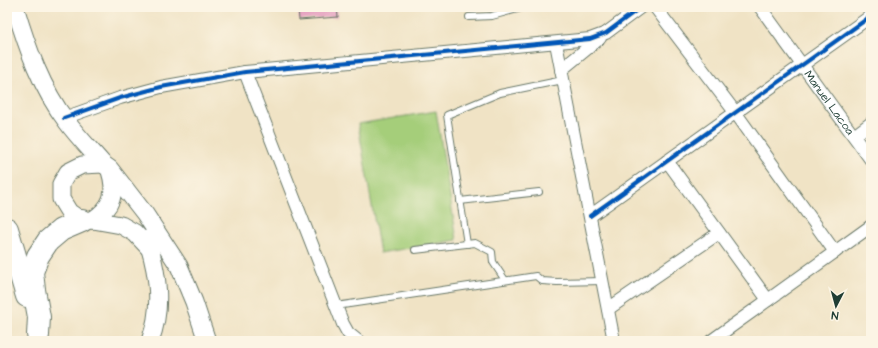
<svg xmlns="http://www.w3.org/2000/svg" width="878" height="348" viewBox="0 0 878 348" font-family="'Architects Daughter',sans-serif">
	<rect width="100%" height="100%" fill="#fcf5e5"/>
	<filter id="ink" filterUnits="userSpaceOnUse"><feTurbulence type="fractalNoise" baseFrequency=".025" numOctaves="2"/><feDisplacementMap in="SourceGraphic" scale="8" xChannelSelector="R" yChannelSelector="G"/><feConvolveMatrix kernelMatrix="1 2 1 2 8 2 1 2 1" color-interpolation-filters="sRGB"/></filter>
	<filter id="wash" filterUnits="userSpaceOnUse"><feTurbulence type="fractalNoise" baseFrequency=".012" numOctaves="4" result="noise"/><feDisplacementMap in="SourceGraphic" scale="16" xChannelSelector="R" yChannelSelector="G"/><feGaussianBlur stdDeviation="0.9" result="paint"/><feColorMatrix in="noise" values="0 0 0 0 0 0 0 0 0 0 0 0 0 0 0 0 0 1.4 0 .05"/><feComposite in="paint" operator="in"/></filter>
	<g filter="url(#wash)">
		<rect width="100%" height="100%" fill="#f0e3c5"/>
		<polygon fill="#a5ce7a" stroke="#628657" points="436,111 457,240 380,253 358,124"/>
		<g id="blocks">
			<polygon fill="#e49bbe" points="298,7 337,7 338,17 299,20"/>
		</g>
	</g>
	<g filter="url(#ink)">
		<use href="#blocks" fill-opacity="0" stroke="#687767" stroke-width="1"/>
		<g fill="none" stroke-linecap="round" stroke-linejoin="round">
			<g stroke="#687767" stroke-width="8">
				<g id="lane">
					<polyline points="469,17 492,16 525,7"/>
					<polyline points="460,201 539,192"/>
					<polyline points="467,244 447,115 500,93 563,80"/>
					<polyline points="415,250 475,243 492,252 493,262 505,280"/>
					<polyline points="336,306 536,276 542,281 557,282 603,281"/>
				</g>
			</g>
			<g stroke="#687767" stroke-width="14">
				<g id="street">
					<polyline points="655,7 735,112 835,252"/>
					<path id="s1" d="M760,7L871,160"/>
					<polyline points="556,43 614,341"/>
					<polyline points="561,70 600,38"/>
					<polyline points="245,72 343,324 348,333 358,341"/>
					<polyline points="64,118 120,98 161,87 245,72 590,39 606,33 641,7"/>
					<polyline points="854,136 871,123"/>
					<polyline points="667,161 768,300"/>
					<polyline points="590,216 871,16"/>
					<polyline points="608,309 719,233"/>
					<polyline points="711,341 871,226"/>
				</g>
			</g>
			<g stroke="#687767" stroke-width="19">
				<g id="secondary">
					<path d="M15,7C27,47 41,88 67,122C78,137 91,150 103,164L110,169L145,214L179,266L194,302L207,341"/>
					<polyline points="103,164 82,165 68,172 61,184 61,199 69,212 82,221 93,220 121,225 135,233 150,249"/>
					<path d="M93,220C112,207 117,193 110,171"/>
					<path d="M147,239C158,273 163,307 150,341"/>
				</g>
			</g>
			<g stroke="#687767" stroke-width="24">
				<g id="highway">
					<polyline points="7,229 27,296"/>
					<polyline points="38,335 39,317 34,290 32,272 38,256 48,241 61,230 82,221"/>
				</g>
			</g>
			<use href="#lane" stroke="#fff" stroke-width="6"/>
			<use href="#street" stroke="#fff" stroke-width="12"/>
			<use href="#secondary" stroke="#fff" stroke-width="17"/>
			<use href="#highway" stroke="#fff" stroke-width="22"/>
			<g stroke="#fcf5e5" stroke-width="6">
				<g id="cycleway">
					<polyline points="64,118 120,98 161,87 245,72 590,39 606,33 641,7"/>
					<polyline points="590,216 871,16"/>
				</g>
			</g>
			<use href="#cycleway" stroke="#0057b8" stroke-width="4"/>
		</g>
	</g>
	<g text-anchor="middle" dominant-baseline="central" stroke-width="3.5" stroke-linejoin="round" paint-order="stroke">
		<g font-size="12" fill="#1f3d34" stroke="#fcf5e5">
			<text stroke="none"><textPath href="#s1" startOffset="118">Manuel Lacoa</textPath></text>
		</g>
	</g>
	<rect width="878" height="348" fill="none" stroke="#fcf5e5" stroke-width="24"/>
	<g transform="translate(836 306) rotate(186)" stroke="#fcf5e5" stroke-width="3" paint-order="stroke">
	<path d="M0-3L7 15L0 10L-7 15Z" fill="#1f3d34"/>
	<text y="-6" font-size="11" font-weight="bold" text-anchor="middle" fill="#1f3d34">N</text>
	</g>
</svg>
